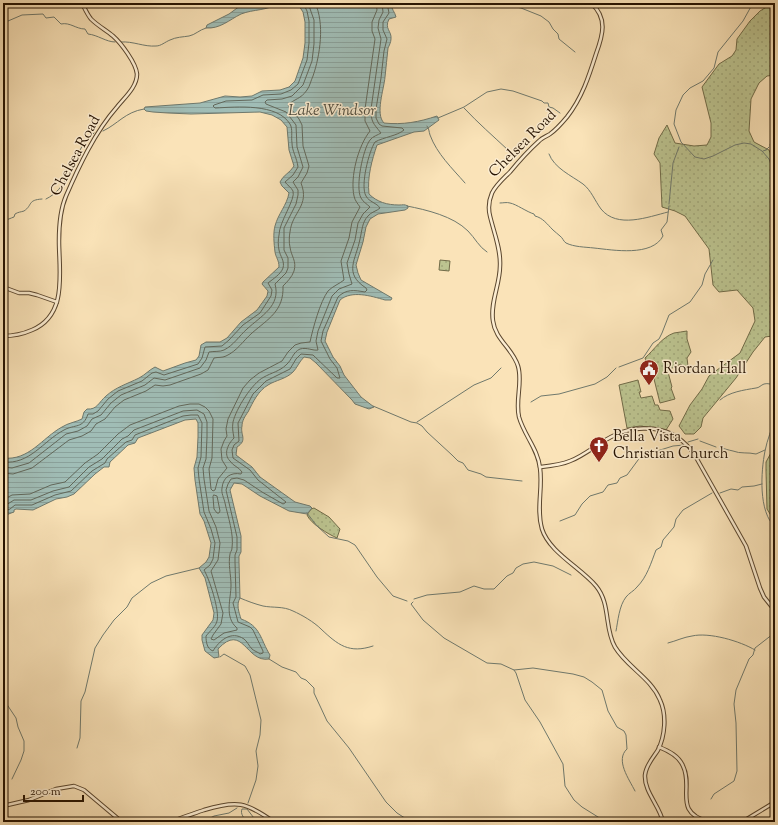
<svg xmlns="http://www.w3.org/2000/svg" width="778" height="825" viewBox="0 0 778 825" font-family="'Sorts Mill Goudy',serif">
	<defs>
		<pattern id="grass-dots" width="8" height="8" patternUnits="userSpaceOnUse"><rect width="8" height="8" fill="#bcc490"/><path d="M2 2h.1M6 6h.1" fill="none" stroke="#a1a77a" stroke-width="1.8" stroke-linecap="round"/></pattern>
		<pattern id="water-rules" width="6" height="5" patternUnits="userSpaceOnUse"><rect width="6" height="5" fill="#a0bdb6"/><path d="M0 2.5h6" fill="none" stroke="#8aa19b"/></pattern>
	</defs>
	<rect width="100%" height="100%" fill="#fae3b8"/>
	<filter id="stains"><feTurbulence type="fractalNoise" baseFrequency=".005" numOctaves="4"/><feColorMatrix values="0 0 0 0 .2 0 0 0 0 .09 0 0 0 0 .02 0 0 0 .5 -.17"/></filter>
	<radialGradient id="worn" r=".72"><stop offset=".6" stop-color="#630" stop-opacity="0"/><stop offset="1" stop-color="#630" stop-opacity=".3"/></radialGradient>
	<g fill="url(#grass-dots)" stroke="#706b48">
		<polygon points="773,3 775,3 775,75 767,76 759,83 751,99 749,131 754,142 769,150 775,165 775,346 772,336 765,337 753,352 736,378 703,418 701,427 694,434 685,434 679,426 690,405 702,389 709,376 740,353 755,321 753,308 737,290 719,292 713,285 709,249 685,216 675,211 662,207 660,163 654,154 659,138 667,125 675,143 694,146 707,145 711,137 711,123 702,87 719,64 732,56 736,50 737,39 750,21 760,11"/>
		<polygon points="440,260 450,261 449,271 439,270"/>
		<path d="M687,331V339L691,352L687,358L688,366L684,368L681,364L670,369L668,372L672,387L671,388L675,399L660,403L653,375L650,374L645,358C654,350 662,337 674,333C678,332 683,332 687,331Z"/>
		<polygon points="638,380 641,392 639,392 641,398 652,396 655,405 658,405 660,410 670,411 673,419 666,430 640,426 627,428 619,385"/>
		<polygon points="775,442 775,522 767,509 766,471 766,462 772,451"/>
		<path d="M314,508L329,517L340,529L337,538C328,534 311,524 307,515L311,509Z"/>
	</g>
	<g fill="url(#water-rules)" stroke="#6f796d">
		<path d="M244,3H280C266,11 254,9 241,14C229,20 220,29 206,28L207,25L229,14Z"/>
		<path d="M297,3H391C391,9 395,12 396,17L389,19C384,29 392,31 391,39C391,42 389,46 388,48C387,58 386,67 385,77C384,89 375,114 384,123C403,125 419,122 437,116L439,120L424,131L414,132L377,145C372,160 367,177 369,194C377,202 387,205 399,205C403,205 404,204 408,206V208L405,210L378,214L370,219L366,227L363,242L356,265L358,273L361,280L392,298L391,300H385C371,296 352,290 340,300L327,332L325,341L333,357L340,366L344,375L361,397L374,407L369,409L355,404L352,400L316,363L310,358L304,357C299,362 297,368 293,372C286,379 276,380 268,385C258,391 253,402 248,412C245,416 242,421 242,426C240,435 248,440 237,447L236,455L252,467L260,477L295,502L310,506L312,508L307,514L289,511L260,496L242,484L234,483L230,490L241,536V552L239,556V562L240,598C236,605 239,612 241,619C261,626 260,639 270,655L269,659C246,663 243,622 218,649L219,657L214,658L205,651L202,640V635L213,620L214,613L205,578L199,568L206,562L209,557L211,543L204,521L200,514L195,480L194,468L197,457L198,437V423L196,419L185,420L138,438L135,443L128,445L110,462L109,467H104L95,474L74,494L67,497L56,499L33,510L16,509L14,510V512L3,516V458C29,461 42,438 62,427C68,423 76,422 82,419L84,412L87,409C97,410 99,402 106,396C116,387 127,384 139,378C145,375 149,370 155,367L163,371L185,363L196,360L199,356L201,345L206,342H220L227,338L241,322L257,310L267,296L268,291L262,284L263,282L279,267C279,260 276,258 275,252C274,244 273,233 275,226C278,214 287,205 289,193L282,186L280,182C283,175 290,173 294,166L289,150L287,127L281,120L272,115L260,112L191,114L168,113L153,112L146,111L144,109L145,107L200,103L225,96L240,97L252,96L262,91L280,90L289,87L295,81L303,58L305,43V22L303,12Z"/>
	</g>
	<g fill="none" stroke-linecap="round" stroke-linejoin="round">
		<g stroke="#62685b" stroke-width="1">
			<path d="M3,462C30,465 43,441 64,430C75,424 83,429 88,414H93L98,411L108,399L118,391L142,381L152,373L156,372L164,375L198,364L202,358L205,347L222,346L229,340L243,325L260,313L271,296L272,290L268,283C273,279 281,274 283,268C285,261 280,256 279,250C278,245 278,240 279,235C279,222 296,199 293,191C291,187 287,185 285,182L293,175L298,167C297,158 292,151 292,143C291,137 293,129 290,124C277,103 237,107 215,108L213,106L214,105L226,101L252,100L263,95L281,94L291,90L298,84L307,60L309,43V21L307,11L303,3"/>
			<path d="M3,467L12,468L29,463L66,434L78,431L87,426L92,419L101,415L111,403L121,395L145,385L154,378L165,380L200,368L206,360L209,352C214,351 220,352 224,350C234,345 239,336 247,329C261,316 281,306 275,284L286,273L288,268V258L284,250V228L296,204L298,195V190L293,182L298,177L303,167L297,147L296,125L286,112L266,104L265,102L267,100L282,99L292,96L303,85L312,61L314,44V20L308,3"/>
			<path d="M3,473L13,474L32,468L69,440L82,436L91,431L96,424L105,419L115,407L124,400L146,391L155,385L163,386L170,385L201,374L208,370L214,358C218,357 222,358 226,356C237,351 243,341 252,333C268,319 284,311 283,286C287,282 292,277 294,271C297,261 291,256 290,247C289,243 289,237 290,232C292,212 310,206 301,183L307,173L309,166L303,146L302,125L299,119L288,105C294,99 301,99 307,90C310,86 311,80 313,76C320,56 325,23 315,3"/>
			<polygon points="214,495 217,496 220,511 219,513 217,513 214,509 213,497"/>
			<path d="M3,500L12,495L30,494L51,485L65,482L85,463L98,454L118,434L130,425L179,406L190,404H199L205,407L209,411L213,419L212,458L209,469L211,489L213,491L215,490L218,479L227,468L222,460L221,449L224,441L227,436L226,429L228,419L243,388L250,380L259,373L282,361L288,352L295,345L301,343L310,342C313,328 320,302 328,291C333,286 339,284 344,280L341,261L349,238L352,222L360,207C358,204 355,201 354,196C350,177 358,146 370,131L365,121V109L375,39L372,31V22L377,10L376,3"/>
			<path d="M3,507L14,500H31L53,491L69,487L89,467L102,459L122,439L128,436L134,430L183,411L197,410L204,414L207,422V437L206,459L203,468L204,479L209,511L216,527L220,543L218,560L211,571L223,613L221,624L213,635L211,639L214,640L224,633L237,630V628C224,617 231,599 231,585C231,575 228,564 230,554C230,552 232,551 232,548C234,534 228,517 225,503C224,498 221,493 222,488C223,477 231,472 241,474L242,472C239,467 233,466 230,461C223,454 228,444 234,438C233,432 232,428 233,422C236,409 252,383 264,377C271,373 280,371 286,365C292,360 293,352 300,349C307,347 313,351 318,350L316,341L318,331L332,296L339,289L352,284L349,274L347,263L355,240L358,223L363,214L370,207C367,204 363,202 361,198C355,187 363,149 370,140C373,136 378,135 381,133C373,123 371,122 371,109L381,39L378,28L379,20L383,12L382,3"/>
			<path d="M3,512L10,509L15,505H32L55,495L71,491L92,471L105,463L107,459L126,442L132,440L135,435L183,416L191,415H198L202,423L201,457L198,468L199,479L204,512L211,529L215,543L213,559L210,565L204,570C209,578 220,611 217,621C216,626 210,631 206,636C206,642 207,649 213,651C219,641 231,630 244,639C247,641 249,646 252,649C254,651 258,652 260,654L263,653V651L253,630L250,627L238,622L233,603L236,597L235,562V555L237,550V537L226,490L228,484L231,479L237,478L244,480L262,492L283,504L285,503L286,502L258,480L250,470L233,458L232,450L234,445L239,441L238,423L253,394L266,381L290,369L296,359L301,354L313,355L337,378H340L337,368L330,359L321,341L323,331L338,297C346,289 354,290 365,292L367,290L366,288C343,273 356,260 360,239C362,231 362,222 368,216C371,212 377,211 380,208C377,203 369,202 366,196C360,186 369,151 375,142C384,137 397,136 404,130L402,128L382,126L379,124L376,118V109L381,78L384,51L387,39L383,30V22L389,13L387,3"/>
		</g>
		<g stroke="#6f796d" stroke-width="1">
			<polyline points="506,3 507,5 521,8 541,16 549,22 553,29 558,34 559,39 575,52"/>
			<polyline points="753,3 743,21 718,52 714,68 703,81 690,88 683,95 676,110 674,124 681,142 695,157 704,159 713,156 735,145 744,143 751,144 762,151 769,159 773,169 771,195 775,226"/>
			<polyline points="753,4 760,5 765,3"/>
			<path d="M3,22L8,21L22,15L43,14L46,18L54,17L61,24C70,22 76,29 85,29L88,34C98,35 106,42 115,42"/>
			<path d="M121,42C133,41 144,47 156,46C161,46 165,42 170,40C176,37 183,37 189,36C195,35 199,30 206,28"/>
			<path d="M464,108C478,123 493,136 508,150"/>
			<polyline points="438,118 464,107 487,92 501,89 513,91 542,101 544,103 548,103 549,107 553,108 560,113"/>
			<path d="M427,126C429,128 429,132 430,135C437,154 452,168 465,183"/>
			<path d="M103,131C118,124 125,112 144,109"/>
			<polyline points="770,145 775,131"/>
			<polyline points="763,151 766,150 769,147"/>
			<path d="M549,154C554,168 572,176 583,184C591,190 595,201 601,209C617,229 648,217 668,212"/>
			<path d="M46,199C68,188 68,168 80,150C83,143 89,138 94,133"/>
			<path d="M500,203C503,203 507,202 510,203C516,204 527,212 534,214L535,216C543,218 547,224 553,230C555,232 558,234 560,236C563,238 563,241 566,243C574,247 585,247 594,248C613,250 652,257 663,236L661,230L667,222L669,206"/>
			<polyline points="669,204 673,163 679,147"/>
			<path d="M407,206C427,210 453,216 468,231C475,238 479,247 487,252"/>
			<path d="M3,221C7,220 11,218 14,217L15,214C18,212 21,212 24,211C33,205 27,200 42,199"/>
			<polyline points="619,367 643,358 653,343 659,339 662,333 669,315 690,302 702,285 705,274 713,260"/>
			<polyline points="775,382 774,386 775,394"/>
			<path d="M720,400C729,392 744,390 756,388C759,388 761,385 764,384C768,383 771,384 774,386"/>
			<polyline points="531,402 541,396 559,394 595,384 607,377 616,368"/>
			<polyline points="373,406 411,422 417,423 422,426 427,432 452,455 458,461 463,463 468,470 481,474 486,477 522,481"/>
			<path d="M775,418C772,429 767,440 765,451C761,471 758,512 775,527"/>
			<polyline points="417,422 474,385 491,378 501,368"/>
			<polyline points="700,441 716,447"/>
			<polyline points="688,442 698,439"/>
			<path d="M721,448C726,449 728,450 733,451C740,454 748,452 756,454L765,450"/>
			<polyline points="720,493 731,489 738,490 742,487 754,486 762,484"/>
			<polyline points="307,513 317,526 329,537 348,541 355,545 377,577 393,596 407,601"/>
			<polyline points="560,521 575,515 582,504 590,496 603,492 608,485 617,483 620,478 627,475 641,456 673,446 684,445"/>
			<path d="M240,598C247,601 255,604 263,606C273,608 283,606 293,611C302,615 314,622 321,629C338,645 349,654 373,646"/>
			<polyline points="414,599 427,595 460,592 474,586 484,589 494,589 507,576 513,573 516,568 523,564 534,562 553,566 571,575"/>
			<path d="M413,602L411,604L423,620L444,638L487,663L501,664L514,670L533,668L573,674L584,677L592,682L602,690L608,711L617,727L624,731L626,735L627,749C615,760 629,779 635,791"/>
			<path d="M616,631C618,621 619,606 626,597C629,593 634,591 637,587C647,577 651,563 656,550L661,547L663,540L674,527L676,519L683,510L712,493"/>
			<path d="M668,643C676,641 684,637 692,636C709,632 740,641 755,650"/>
			<polyline points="220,657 224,654 245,666 250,675 261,720 260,735 256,751 258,766 256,780 248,803"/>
			<polyline points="269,659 282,667 296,672 301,678 306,680 314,688 314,693 327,721 349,748 386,802 397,813 411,822"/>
			<polyline points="514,670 516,673 525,700 540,722 563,764 565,786 574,800 582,807 606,822"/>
			<polyline points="3,697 4,700 16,718 18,727 24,741 24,751 21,760 12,779"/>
			<polyline points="77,748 80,738 81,701 85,692 95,648 103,635 114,620 127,607 132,598 151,583 166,576 199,568"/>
			<polyline points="711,799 714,794 734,781 737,771 736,723 734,704 736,690 749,659 753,655 755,648 773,634 775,629"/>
			<polyline points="203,822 214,816 229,813 237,808"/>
			<path d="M247,822C244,818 240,814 242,809H247L257,822"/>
		</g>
		<g stroke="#5a462e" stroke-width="4.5">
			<g id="tertiary">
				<path d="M591,3C608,18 603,35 596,54C589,76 582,98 567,117C562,123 557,129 550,134C547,136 542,138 539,141C528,151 519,161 510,172C503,179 496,185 492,193C489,200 488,208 490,216C494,233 501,249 500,266C500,285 490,302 493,321C495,339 513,349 518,366C523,382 515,400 519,417C524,435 538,449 540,468C543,488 536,509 542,529C549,552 581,568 596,586C611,604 604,628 615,647C627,667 651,678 660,700C667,715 665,736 658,750C653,758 646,765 645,775C644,792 660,806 663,822"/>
				<polyline points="3,287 19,293 29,293 37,295 57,302"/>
				<path d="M3,336C13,336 23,334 32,330C68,315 59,272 59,241C59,226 60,210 66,196C79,166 95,132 117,107C125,97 137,87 137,74C136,63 121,43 113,36C106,30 98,26 91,19C87,14 85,9 82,3"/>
				<path d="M540,467C550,466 561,465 570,461C586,455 599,442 615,435C631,427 656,426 672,434C680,438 687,445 693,452L746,546L760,588L764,597L772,607L775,608"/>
				<path d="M659,747C669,751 679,756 683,766C694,788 672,812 709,822"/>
				<polyline points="3,806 29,800 56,789 74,786 84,790 122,822"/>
				<path d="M171,822C182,817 193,814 204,810C237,800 246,802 274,822"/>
				<polyline points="742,822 775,802"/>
			</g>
		</g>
		<use href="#tertiary" stroke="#fcedd1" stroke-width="2.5"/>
	</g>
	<defs>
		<g id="civic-pin" transform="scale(1)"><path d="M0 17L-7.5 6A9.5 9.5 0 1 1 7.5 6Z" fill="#8f2418" stroke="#fcedd1"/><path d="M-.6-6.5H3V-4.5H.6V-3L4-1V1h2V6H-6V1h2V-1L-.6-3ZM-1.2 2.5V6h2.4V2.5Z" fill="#fff"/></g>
		<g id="church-pin" transform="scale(1)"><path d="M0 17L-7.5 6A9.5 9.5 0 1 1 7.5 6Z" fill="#8f2418" stroke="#fcedd1"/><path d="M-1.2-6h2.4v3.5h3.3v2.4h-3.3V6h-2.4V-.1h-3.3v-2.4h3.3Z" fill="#fff"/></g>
	</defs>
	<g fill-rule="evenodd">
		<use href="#civic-pin" x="649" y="369"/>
		<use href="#church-pin" x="599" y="446"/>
	</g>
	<g text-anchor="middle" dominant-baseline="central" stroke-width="3" stroke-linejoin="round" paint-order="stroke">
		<g font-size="15" fill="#251200" stroke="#fcedd1">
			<text transform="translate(523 144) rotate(-45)">Chelsea Road</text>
			<text transform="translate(76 156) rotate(-62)">Chelsea Road</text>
		</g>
		<g font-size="15" fill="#251200" stroke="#fcedd1" text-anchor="start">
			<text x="663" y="369">Riordan Hall</text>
			<text x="613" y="437">Bella Vista<tspan x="613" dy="17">Christian Church</tspan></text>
		</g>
		<g font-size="16" font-style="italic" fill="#504e40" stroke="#fcedd1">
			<text x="332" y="111">Lake Windsor</text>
		</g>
	</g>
	<rect width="778" height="825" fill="none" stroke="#fae3b8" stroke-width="16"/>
	<rect x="4" y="4" width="770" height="817" fill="none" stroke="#251200" stroke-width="2"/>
	<rect x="8" y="8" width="762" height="809" fill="none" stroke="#251200"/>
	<path d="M24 795v6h59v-6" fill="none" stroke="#251200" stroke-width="2"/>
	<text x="30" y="795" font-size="12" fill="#251200" stroke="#fcedd1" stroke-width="3" paint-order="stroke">200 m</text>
	<rect width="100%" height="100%" filter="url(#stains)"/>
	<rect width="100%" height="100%" fill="url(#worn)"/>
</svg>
